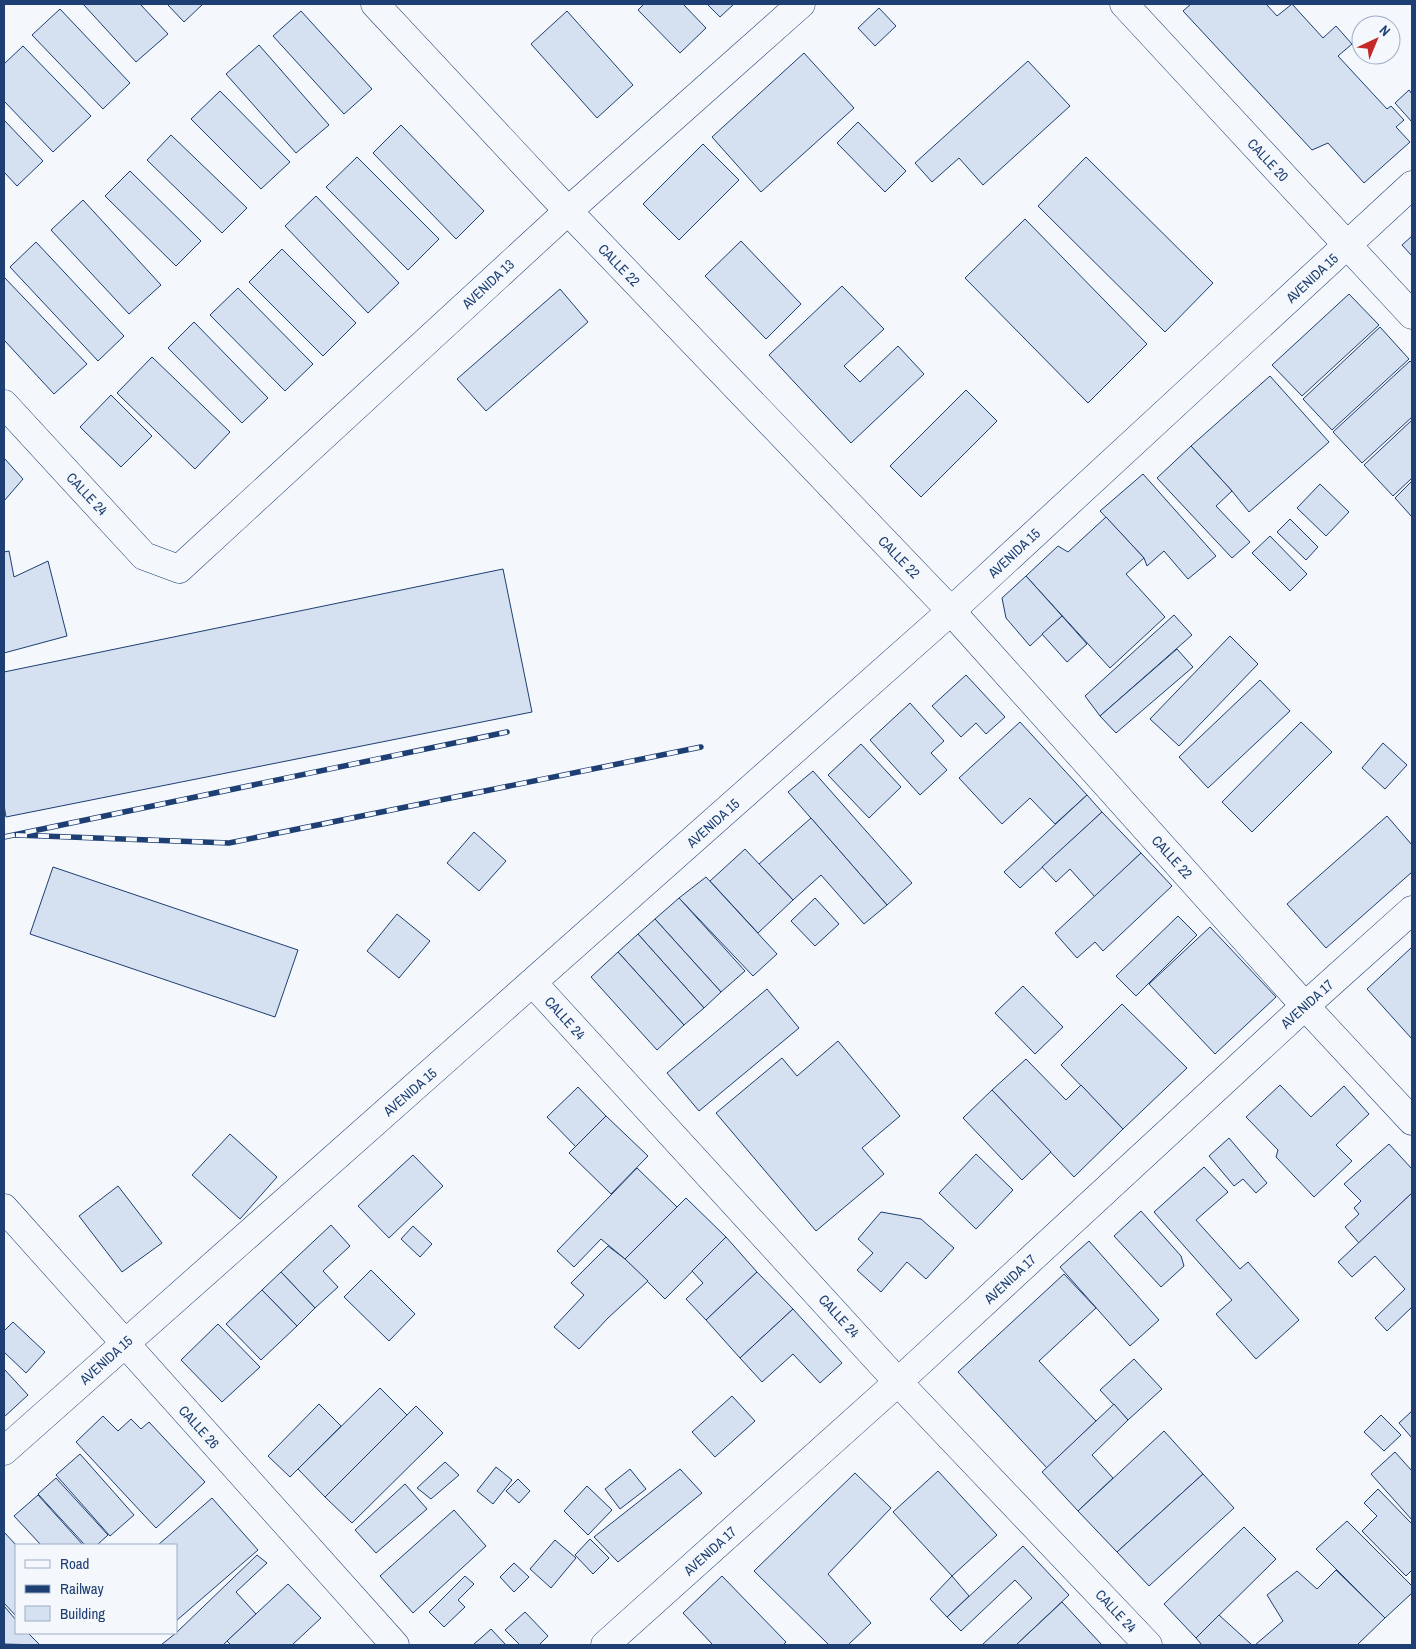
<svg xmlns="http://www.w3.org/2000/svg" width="1416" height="1649" viewBox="0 0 1416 1649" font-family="'Archivo Narrow',sans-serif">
	<rect width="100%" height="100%" fill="#f4f7fb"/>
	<g fill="#d5e0f0" stroke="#1d3f73">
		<polygon points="83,4 140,4 168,34 136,62"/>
		<polygon points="167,4 203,4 184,22"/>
		<polygon points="644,4 683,4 706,28 680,53 638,10"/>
		<polygon points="707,4 734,4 720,17"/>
		<polygon points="1191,4 1266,4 1277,16 1292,4 1323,38 1336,26 1352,44 1338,56 1387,109 1391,106 1404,120 1396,127 1410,142 1364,183 1328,143 1312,150 1183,11"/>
		<polygon points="879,8 896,26 875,46 858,28"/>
		<polygon points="60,9 130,83 103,109 32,35"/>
		<polygon points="301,11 372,89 344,114 273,36"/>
		<polygon points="567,11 633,85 597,118 531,44"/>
		<polygon points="259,45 329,125 296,153 226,74"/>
		<polygon points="23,46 91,116 53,152 4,101 4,64"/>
		<polygon points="804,53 854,108 761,192 712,137"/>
		<polygon points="1028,61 1070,106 983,185 959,158 932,182 915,163"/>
		<polygon points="1409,90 1412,94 1412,122 1395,103"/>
		<polygon points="220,91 290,162 261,189 191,119"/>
		<polygon points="4,120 43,161 17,186 4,172"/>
		<polygon points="858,122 906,171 885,192 837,143"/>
		<polygon points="401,125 484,211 456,239 373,153"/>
		<polygon points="171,135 247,208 222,233 147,160"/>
		<polygon points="703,144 739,180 679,240 643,204"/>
		<polygon points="357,157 439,239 408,270 326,187"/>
		<polygon points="1086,157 1213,283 1165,332 1038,206"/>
		<polygon points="130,171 201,241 176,266 105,196"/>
		<polygon points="316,196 399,283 368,313 285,226"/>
		<polygon points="83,200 161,285 129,314 51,230"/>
		<polygon points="1025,219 1147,344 1088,403 965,278"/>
		<polygon points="1412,236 1412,256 1402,245"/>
		<polygon points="741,241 801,304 766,339 705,276"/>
		<polygon points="36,242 124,336 98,361 10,267"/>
		<polygon points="282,249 356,323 323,356 249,282"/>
		<polygon points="4,277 87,364 54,394 4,340"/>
		<polygon points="842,286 884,329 844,366 860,382 898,346 924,374 851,443 769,355"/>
		<polygon points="238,288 313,364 285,391 210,315"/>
		<polygon points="560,289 588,322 486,411 457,379"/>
		<polygon points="1349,294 1379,325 1302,396 1272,365"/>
		<polygon points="194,322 268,398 242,423 168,348"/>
		<polygon points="1380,327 1409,359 1332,430 1303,399"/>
		<polygon points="152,357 230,432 195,469 117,393"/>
		<polygon points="1410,361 1412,363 1412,417 1362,463 1333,432"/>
		<polygon points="1270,376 1329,442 1249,512 1232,491 1191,446"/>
		<polygon points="966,390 997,421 921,497 890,466"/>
		<polygon points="111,395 152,436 121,467 80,427"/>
		<polygon points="1412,420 1412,478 1393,496 1364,465"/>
		<polygon points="1191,446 1232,491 1216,506 1250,542 1232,558 1157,478"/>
		<polygon points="4,458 23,479 4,501"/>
		<polygon points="1143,474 1216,556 1188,579 1164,551 1147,566 1144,558 1100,511"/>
		<polygon points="1412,481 1412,517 1395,498"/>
		<polygon points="1320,484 1349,512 1326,536 1297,508"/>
		<polygon points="1106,517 1144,558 1126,574 1165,617 1110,668 1026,576 1058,546 1068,552"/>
		<polygon points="1290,519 1318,547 1306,560 1277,532"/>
		<polygon points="1270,536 1307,574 1290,591 1252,553"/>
		<polygon points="9,551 14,577 48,561 67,636 4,653 4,552"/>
		<polygon points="503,569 532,712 6,817 4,805 4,672"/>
		<polygon points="1026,576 1062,616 1030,646 1006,618 1002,598"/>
		<polygon points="1174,615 1192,635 1100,716 1085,696"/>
		<polygon points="1062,616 1087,644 1067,662 1042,634"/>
		<polygon points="1230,636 1258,664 1179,746 1150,719"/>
		<polygon points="1177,649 1193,667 1116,733 1100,716"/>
		<polygon points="966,675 1005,717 986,734 976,723 961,737 932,706"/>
		<polygon points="1260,680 1290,711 1208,788 1179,757"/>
		<polygon points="910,703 944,741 931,753 947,770 920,795 870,740"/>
		<polygon points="1020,722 1087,795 1055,824 1030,798 1002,824 959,778"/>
		<polygon points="1301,722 1332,752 1252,832 1222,802"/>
		<polygon points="1383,743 1407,765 1385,789 1362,768"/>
		<polygon points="861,744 901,787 869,818 828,775"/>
		<polygon points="813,771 912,883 887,905 788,792"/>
		<polygon points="1087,795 1102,812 1020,888 1004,872"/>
		<polygon points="1102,812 1141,853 1095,897 1070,869 1056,882 1042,867"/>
		<polygon points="1387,816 1412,845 1412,872 1326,948 1287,904"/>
		<polygon points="811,818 887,905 864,924 821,875 793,900 759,864"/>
		<polygon points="474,832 506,861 479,891 447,863"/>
		<polygon points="745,849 793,900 758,933 710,881"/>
		<polygon points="1141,853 1172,886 1103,951 1095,942 1077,958 1055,933"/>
		<polygon points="53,867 298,950 275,1017 30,934"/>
		<polygon points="706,877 777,954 753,976 679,898"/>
		<polygon points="679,898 745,971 721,992 655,919"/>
		<polygon points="815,898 839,924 815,946 791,921"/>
		<polygon points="397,914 430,941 399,978 367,951"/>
		<polygon points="1178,916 1197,935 1136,996 1116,976"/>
		<polygon points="655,919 721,992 704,1008 638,934"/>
		<polygon points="1210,927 1276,997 1215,1054 1149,984"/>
		<polygon points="638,934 704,1008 684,1025 618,952"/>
		<polygon points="1412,947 1412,1039 1367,989"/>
		<polygon points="618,952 684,1025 657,1050 591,977"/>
		<polygon points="1023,986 1063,1027 1035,1054 995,1013"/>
		<polygon points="767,989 799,1028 699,1111 667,1073"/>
		<polygon points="1122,1004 1187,1068 1123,1129 1061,1065"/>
		<polygon points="838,1041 900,1116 862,1148 884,1174 816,1231 716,1113 782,1058 797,1076"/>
		<polygon points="1026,1059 1066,1100 1081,1085 1123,1129 1074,1177 992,1090"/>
		<polygon points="1280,1085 1311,1117 1344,1086 1369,1114 1336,1145 1352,1161 1314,1197 1276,1157 1278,1150 1246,1117"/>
		<polygon points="578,1087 606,1116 576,1147 547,1117"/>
		<polygon points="992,1090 1051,1152 1022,1180 963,1118"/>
		<polygon points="606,1116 648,1156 611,1194 569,1153"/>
		<polygon points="230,1134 277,1177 240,1219 192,1175"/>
		<polygon points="1229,1138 1267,1183 1256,1193 1243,1179 1234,1186 1209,1156"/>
		<polygon points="1389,1144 1412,1169 1412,1193 1359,1243 1345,1227 1359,1214 1354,1208 1361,1201 1344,1184"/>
		<polygon points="976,1154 1013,1190 976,1229 939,1193"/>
		<polygon points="413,1155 443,1186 389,1238 358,1206"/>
		<polygon points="1204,1167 1228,1192 1196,1220 1240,1269 1248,1262 1299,1320 1256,1359 1216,1314 1232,1300 1154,1212"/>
		<polygon points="637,1168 677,1207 625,1259 601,1239 574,1267 557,1251"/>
		<polygon points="118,1186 162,1243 122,1272 79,1216"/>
		<polygon points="1412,1193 1412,1307 1387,1331 1375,1318 1405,1289 1375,1256 1352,1277 1338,1262"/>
		<polygon points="686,1198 726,1237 665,1299 625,1259"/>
		<polygon points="1141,1211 1181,1256 1184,1266 1161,1287 1114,1236"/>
		<polygon points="881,1212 921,1219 954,1248 926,1279 907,1262 881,1292 857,1270 873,1253 858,1239"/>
		<polygon points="331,1225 350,1246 323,1271 338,1287 315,1308 281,1272"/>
		<polygon points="413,1226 432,1244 420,1257 401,1239"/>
		<polygon points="726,1237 757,1272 706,1320 686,1299 703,1283 692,1271"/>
		<polygon points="1089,1241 1159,1320 1130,1346 1060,1267"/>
		<polygon points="608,1246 625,1259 648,1281 608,1318 579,1349 554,1327 584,1295 571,1283"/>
		<polygon points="371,1270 415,1314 389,1341 344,1297"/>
		<polygon points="281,1272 315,1308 297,1326 262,1290"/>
		<polygon points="757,1272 793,1309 740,1358 706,1320"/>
		<polygon points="1064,1274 1096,1308 1039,1361 1096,1421 1047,1468 958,1372"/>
		<polygon points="262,1290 297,1326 261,1360 226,1324"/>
		<polygon points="793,1309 842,1363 820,1383 793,1354 762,1382 740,1358"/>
		<polygon points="13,1322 45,1352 26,1373 4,1352 4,1331"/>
		<polygon points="218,1324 260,1367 222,1402 181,1360"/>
		<polygon points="1134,1359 1162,1389 1128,1420 1100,1390"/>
		<polygon points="4,1369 28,1395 4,1417"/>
		<polygon points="380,1388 407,1415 325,1497 298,1469"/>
		<polygon points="732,1396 755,1421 715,1457 692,1432"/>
		<polygon points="319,1404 341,1426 290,1477 268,1456"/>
		<polygon points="1114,1404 1128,1420 1092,1455 1113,1478 1078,1511 1042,1472"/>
		<polygon points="416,1406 443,1433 352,1523 325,1497"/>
		<polygon points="1412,1411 1412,1438 1399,1423"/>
		<polygon points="1381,1415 1401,1435 1384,1451 1364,1432"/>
		<polygon points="103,1416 118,1431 131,1419 141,1429 149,1422 205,1482 156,1528 76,1442"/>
		<polygon points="1164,1431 1203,1474 1117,1552 1078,1511"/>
		<polygon points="1395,1452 1412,1471 1412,1520 1371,1474"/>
		<polygon points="80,1454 134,1515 110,1536 56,1475"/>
		<polygon points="445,1462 459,1475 431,1499 417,1488"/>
		<polygon points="496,1467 512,1480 493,1504 477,1491"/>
		<polygon points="630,1469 646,1489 620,1509 605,1489"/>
		<polygon points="680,1469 702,1493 618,1562 594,1537"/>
		<polygon points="938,1471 997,1535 952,1576 893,1512"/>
		<polygon points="855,1473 891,1508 828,1574 871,1623 848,1645 829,1645 754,1571"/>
		<polygon points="1203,1474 1234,1508 1149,1586 1117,1552"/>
		<polygon points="56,1478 108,1535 97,1545 85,1545 38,1494"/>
		<polygon points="518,1479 530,1491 519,1503 506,1491"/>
		<polygon points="405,1484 427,1509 376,1553 355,1530"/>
		<polygon points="587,1486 612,1510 588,1535 564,1511"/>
		<polygon points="1378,1489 1412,1524 1412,1570 1406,1576 1362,1531 1377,1516 1364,1503"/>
		<polygon points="38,1495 83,1545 41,1545 14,1516"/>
		<polygon points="212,1498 258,1550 176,1621 176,1545 158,1545"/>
		<polygon points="454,1510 486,1546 413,1613 380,1576"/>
		<polygon points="1347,1521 1412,1586 1412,1593 1385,1618 1316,1549"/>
		<polygon points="1244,1527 1276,1559 1196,1638 1164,1604"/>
		<polygon points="4,1532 16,1545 16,1616 4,1603"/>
		<polygon points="590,1539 609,1558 593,1574 575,1555"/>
		<polygon points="555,1540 576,1558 551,1588 530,1569"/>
		<polygon points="1023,1546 1069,1595 1016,1645 982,1645 1032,1598 1015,1580 961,1631 947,1617"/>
		<polygon points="257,1555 267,1563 236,1592 256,1614 223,1645 161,1645 176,1633"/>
		<polygon points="514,1563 529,1577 514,1592 500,1577"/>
		<polygon points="1336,1570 1385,1618 1357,1645 1255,1645 1283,1621 1267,1595 1297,1571 1317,1589"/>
		<polygon points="465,1576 474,1584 458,1600 465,1607 444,1627 429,1612"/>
		<polygon points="722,1576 786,1642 783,1645 713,1645 683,1613"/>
		<polygon points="952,1576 969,1596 947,1617 930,1599"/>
		<polygon points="288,1584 321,1618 292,1645 231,1645 227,1641"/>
		<polygon points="1062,1602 1102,1645 1016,1645"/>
		<polygon points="4,1606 16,1620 16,1633 28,1633 40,1645 4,1644"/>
		<polygon points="525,1612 548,1636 539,1645 520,1645 505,1630"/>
		<polygon points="1219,1615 1252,1645 1202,1645 1196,1638"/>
		<polygon points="491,1629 506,1645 473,1645"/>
	</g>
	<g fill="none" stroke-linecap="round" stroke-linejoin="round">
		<g stroke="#1d3f73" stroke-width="29">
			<g id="street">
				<polyline points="375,4 568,211 951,611 1305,1006 1412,1121"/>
				<polyline points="1124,4 1412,315"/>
				<polyline points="4,404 144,556 179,569 568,211 801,4"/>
				<polyline points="533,983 898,1382 1148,1645"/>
				<polyline points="4,1208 395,1645"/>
				<polyline points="4,1451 951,611 1412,185"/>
				<polyline points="605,1645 898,1382 1305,1006 1412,910"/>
			</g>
		</g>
		<use href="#street" stroke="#f4f7fb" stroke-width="28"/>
		<g stroke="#1d3f73" stroke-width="5.5">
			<g id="rail">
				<polyline points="16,835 229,843 701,747"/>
				<polyline points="4,837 507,732"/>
			</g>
		</g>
		<use href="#rail" stroke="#f4f7fb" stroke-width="4" stroke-dasharray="11" stroke-linecap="butt"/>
	</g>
	<g text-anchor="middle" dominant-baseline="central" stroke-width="4" stroke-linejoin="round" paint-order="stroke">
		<g font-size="14" fill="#1d3f73" stroke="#f4f7fb">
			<text transform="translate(1268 160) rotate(47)">CALLE 20</text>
			<text transform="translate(619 265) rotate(46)">CALLE 22</text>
			<text transform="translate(1312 278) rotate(-43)">AVENIDA 15</text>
			<text transform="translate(488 284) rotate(-43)">AVENIDA 13</text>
			<text transform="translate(87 494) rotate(47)">CALLE 24</text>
			<text transform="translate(1014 553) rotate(-43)">AVENIDA 15</text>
			<text transform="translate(899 557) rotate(46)">CALLE 22</text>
			<text transform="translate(713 823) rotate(-42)">AVENIDA 15</text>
			<text transform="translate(1172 857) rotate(48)">CALLE 22</text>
			<text transform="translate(1307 1004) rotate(-42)">AVENIDA 17</text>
			<text transform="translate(565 1018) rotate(48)">CALLE 24</text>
			<text transform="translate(410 1092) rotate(-41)">AVENIDA 15</text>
			<text transform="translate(1010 1279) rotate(-43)">AVENIDA 17</text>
			<text transform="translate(839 1316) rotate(48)">CALLE 24</text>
			<text transform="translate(106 1360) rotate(-42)">AVENIDA 15</text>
			<text transform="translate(199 1427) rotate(48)">CALLE 26</text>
			<text transform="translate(710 1551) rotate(-42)">AVENIDA 17</text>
			<text transform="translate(1116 1611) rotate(47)">CALLE 24</text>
		</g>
	</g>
	<rect width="1416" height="1649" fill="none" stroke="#1d3f73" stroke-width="10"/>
	<rect x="15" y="1544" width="162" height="90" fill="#f4f7fb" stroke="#9eadc5"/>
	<rect x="25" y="1560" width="25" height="8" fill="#f4f7fb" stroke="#9eadc5"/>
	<text x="60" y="1569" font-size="15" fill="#1d3f73">Road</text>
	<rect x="25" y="1585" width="25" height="8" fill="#1d3f73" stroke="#9eadc5"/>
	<text x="60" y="1594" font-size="15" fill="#1d3f73">Railway</text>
	<rect x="25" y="1606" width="25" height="15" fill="#d5e0f0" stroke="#9eadc5"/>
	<text x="60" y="1619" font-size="15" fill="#1d3f73">Building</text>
	<g transform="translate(1376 40) rotate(44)"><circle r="24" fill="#f4f7fb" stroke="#9eadc5"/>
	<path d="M0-4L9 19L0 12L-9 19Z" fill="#c62828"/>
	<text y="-8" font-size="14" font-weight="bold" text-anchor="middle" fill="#1d3f73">N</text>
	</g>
</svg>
